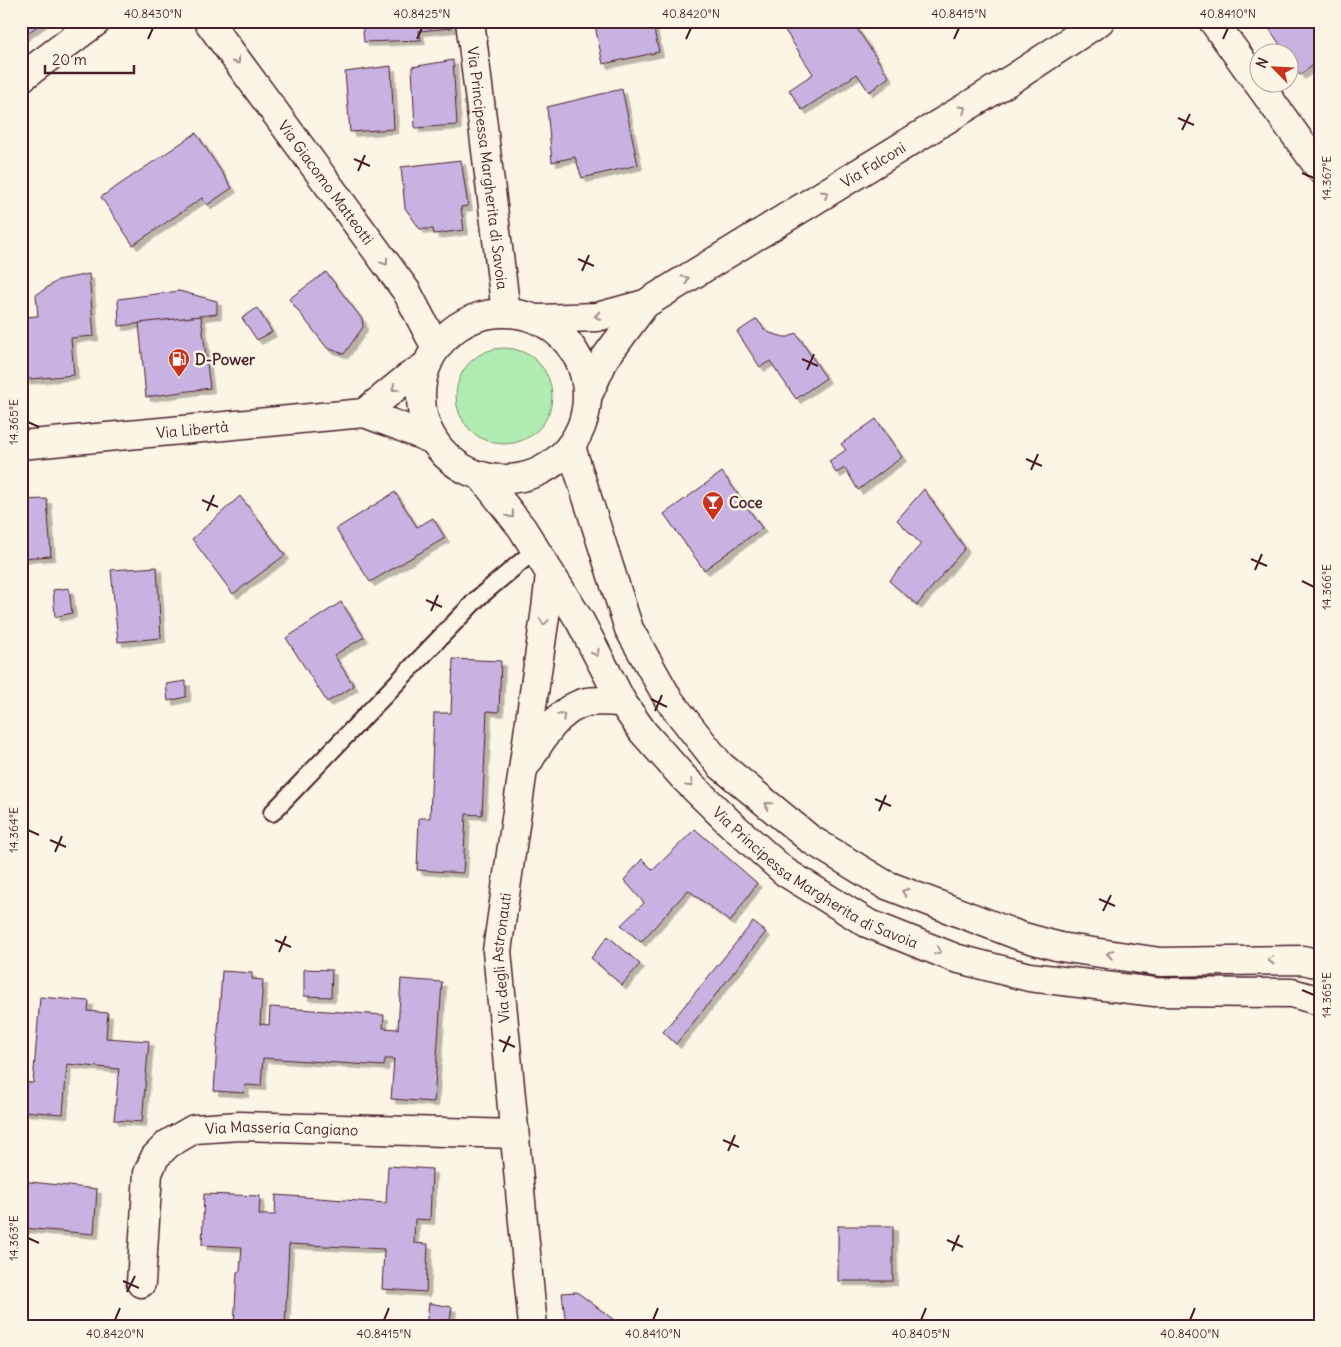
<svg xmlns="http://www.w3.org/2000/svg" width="1341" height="1347" viewBox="0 0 1341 1347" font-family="Delius,sans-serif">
	<defs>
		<filter id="shadow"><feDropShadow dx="4.5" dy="4.5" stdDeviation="0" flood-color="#0004"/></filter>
	</defs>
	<rect width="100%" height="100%" fill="#fcf5e5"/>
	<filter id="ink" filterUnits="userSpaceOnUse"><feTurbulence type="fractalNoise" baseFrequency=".02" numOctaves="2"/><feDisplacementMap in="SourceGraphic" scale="10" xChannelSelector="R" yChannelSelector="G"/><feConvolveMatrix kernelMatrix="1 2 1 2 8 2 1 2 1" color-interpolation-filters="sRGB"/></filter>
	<g filter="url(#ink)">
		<g fill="#b0ecb2" stroke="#7d866e">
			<circle cx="504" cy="396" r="48"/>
			<path d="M1320,798V852C1314,833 1315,817 1320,798Z"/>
		</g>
		<g fill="#c7b2e1" stroke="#4a1f2b" filter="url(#shadow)">
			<polygon points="21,21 44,21 21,38"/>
			<polygon points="362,21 450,21 451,28 419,31 421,40 364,42"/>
			<polygon points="594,21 652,21 659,52 603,64"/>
			<polygon points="779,21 852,21 889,77 869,92 857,74 802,110 789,90 813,74"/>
			<polygon points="1264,21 1320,21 1320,60 1300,75 1288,58 1288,52 1285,52"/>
			<polygon points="453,60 457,125 415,128 412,67"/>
			<polygon points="391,66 394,129 350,132 345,72"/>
			<polygon points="622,89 638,165 582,178 575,157 552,162 547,107"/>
			<polygon points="196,133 232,188 207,205 202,198 133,245 101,197"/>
			<polygon points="461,160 468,206 461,207 464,230 434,234 433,229 420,229 405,208 401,167"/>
			<polygon points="326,272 362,319 363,327 344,354 327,348 289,299"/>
			<polygon points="89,274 94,336 71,338 74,375 21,380 21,317 38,316 36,295 58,280"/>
			<polygon points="179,291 217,301 217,314 119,326 118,299"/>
			<polygon points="257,308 272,332 257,340 242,318"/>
			<polygon points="201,316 210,388 146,397 139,323"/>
			<polygon points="757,319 764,329 770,333 784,337 789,337 796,333 826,378 796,399 770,361 760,367 737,332"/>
			<polygon points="876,419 902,457 858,490 845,468 836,473 829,461 846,450 841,444"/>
			<polygon points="722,472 762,528 704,570 664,514"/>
			<polygon points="924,489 965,548 917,605 889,581 921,544 897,520"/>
			<polygon points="395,492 417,527 433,518 445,538 370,582 336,529"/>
			<polygon points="240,496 285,555 233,594 192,539"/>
			<polygon points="47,499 51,556 21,558 21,500"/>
			<polygon points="157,567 161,638 118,642 111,570"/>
			<polygon points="69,588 72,613 55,617 53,590"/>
			<polygon points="341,602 364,637 334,655 354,686 327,702 286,638"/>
			<polygon points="453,659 501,661 499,712 487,711 482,815 466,814 463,873 417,870 419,818 430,818 434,713 451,713"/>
			<polygon points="186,681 186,697 168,701 166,684"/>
			<polygon points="695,829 757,883 730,922 688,890 641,942 621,925 644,903 624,880 642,859 653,870"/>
			<polygon points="753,922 766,932 676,1044 663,1032"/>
			<polygon points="608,936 640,964 622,985 591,958"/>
			<polygon points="304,969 332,970 331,997 304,996"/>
			<polygon points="222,971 252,973 252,979 263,980 260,1024 269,1025 270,1007 384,1015 383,1028 398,1029 401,979 442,982 434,1102 391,1099 394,1059 385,1059 384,1066 263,1058 261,1086 245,1085 244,1093 214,1091"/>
			<polygon points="40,997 89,1001 88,1011 108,1013 106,1038 149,1041 142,1122 114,1120 119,1069 67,1064 63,1114 21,1111 21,1082 33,1083"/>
			<polygon points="388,1166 432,1169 430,1220 415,1219 414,1243 428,1244 426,1292 382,1289 384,1249 289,1244 285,1326 234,1326 237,1272 240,1271 242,1247 202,1245 204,1194 260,1196 259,1215 275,1215 276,1195 386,1203"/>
			<polygon points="21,1181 97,1189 94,1234 21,1228"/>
			<rect x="838" y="1226" width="55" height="55"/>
			<polygon points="577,1292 622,1326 566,1326 562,1293"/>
			<polygon points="429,1303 452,1307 449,1326 426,1326"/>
		</g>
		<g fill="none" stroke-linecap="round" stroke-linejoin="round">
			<g stroke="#4a1f2b" stroke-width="20">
				<polyline id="service" points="272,813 478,598 535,550"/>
			</g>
			<g stroke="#4a1f2b" stroke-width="31">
				<g id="minor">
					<polyline points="1213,21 1320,169"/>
					<polyline points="21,78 97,21"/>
					<path id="s1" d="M539,319L597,317L645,304L1017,76L1100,21"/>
					<polyline points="588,395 605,358 645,304"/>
					<path d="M528,762C541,739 559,708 587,702C597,700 611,702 622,702"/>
					<path id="s2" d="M141,1283L148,1173L155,1157L168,1144L194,1129L240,1126L514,1134"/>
					<path id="s3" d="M533,1326L497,951L546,609L550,574"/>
				</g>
			</g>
			<g stroke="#4a1f2b" stroke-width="31">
				<g id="tertiary">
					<path id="s4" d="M208,21L407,292L436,348"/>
					<path id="s5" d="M470,21L506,312"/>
					<circle cx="504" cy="396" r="83"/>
					<polyline points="364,413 407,378 427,365"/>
					<path id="s6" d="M21,445L364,413L399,426L433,440"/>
				</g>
			</g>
			<g stroke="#4a1f2b" stroke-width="31">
				<g id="secondary">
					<polyline points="571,447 629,629 669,700 720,765 810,839 884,884 1020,936 1060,947 1160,962 1303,960 1320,964"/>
					<path id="s7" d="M481,476L522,528L580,621L622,702L643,732L684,778L731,824L785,872L867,923L955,958L1029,977L1155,992L1292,993L1320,1001"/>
				</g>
			</g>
			<use href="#service" stroke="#fcf5e5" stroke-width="16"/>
			<use href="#minor" stroke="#fcf5e5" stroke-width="28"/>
			<use href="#tertiary" stroke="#fcf5e5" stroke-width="28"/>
			<use href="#secondary" stroke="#fcf5e5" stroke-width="28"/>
		</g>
		<defs><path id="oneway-chevron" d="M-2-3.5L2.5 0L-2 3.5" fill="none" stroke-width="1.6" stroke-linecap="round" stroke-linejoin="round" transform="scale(1.25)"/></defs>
		<g stroke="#a38a88">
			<use href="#oneway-chevron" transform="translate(237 61) rotate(54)"/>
			<use href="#oneway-chevron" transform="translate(963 109) rotate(-31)"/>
			<use href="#oneway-chevron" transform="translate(825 194) rotate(-31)"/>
			<use href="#oneway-chevron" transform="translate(385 262) rotate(54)"/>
			<use href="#oneway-chevron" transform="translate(686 279) rotate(-31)"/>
			<use href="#oneway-chevron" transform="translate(598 316) rotate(171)"/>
			<use href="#oneway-chevron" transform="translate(395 388) rotate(141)"/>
			<use href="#oneway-chevron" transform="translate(511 515) rotate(52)"/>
			<use href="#oneway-chevron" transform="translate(544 622) rotate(98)"/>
			<use href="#oneway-chevron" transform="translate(596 653) rotate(62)"/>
			<use href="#oneway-chevron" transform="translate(562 716) rotate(-45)"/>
			<use href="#oneway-chevron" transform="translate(690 784) rotate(44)"/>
			<use href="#oneway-chevron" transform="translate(768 805) rotate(-140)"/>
			<use href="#oneway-chevron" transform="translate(905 892) rotate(-159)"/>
			<use href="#oneway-chevron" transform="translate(938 951) rotate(21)"/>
			<use href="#oneway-chevron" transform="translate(1110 954) rotate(-171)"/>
			<use href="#oneway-chevron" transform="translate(1271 960) rotate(179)"/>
		</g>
	</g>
	<path fill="none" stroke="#4a1f2b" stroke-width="2" d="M148,39L153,28M417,39L422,28M686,39L691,28M954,39L959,28M1223,39L1228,28M1178,118L1194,125M1182,130L1190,114M354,159L370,166M358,171L365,155M1302,173L1314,178M578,259L594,266M582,271L589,255M802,359L818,366M807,370L814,354M28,422L39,427M1026,459L1042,466M1031,470L1038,454M202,500L218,507M207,511L214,495M1251,559L1267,566M1255,570L1262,554M1302,581L1314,587M426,600L442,607M431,611L438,595M651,699L667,707M655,711L662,695M875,799L891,806M879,811L886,795M28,830L39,835M50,840L66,847M55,852L62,836M1099,899L1115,906M1103,911L1111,895M275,940L291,947M279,952L286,936M1302,990L1314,995M499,1040L515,1047M503,1052L510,1036M723,1140L739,1147M728,1151L735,1135M28,1238L39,1243M947,1240L963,1247M952,1251L959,1235M123,1281L139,1288M127,1292L135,1276M115,1320L120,1308M384,1320L389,1308M653,1320L658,1308M921,1320L926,1308M1190,1320L1195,1308"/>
	<defs>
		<g id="fuel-pin" transform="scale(1.125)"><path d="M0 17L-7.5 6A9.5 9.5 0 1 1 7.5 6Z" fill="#c8321e" stroke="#fcf5e5"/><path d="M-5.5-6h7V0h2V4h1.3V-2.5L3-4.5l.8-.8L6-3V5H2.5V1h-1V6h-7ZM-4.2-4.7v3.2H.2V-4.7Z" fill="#fff"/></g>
		<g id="bar-pin" transform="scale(1.125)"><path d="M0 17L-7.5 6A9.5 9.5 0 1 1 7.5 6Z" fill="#c8321e" stroke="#fcf5e5"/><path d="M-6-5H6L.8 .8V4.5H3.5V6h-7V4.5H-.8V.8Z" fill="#fff"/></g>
	</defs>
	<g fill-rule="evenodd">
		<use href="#fuel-pin" x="179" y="359"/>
		<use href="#bar-pin" x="713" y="502"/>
	</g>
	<g text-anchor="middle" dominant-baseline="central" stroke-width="5" stroke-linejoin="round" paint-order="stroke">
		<g font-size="15" fill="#4a1f2b" stroke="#fcf5e5">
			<text stroke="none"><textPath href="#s1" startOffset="375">Via Falconi</textPath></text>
			<text stroke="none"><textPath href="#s5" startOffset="148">Via Principessa Margherita di Savoia</textPath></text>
			<text stroke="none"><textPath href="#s4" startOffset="200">Via Giacomo Matteotti</textPath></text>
			<text stroke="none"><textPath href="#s6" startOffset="172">Via Libertà</textPath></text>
			<text stroke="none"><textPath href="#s7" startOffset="532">Via Principessa Margherita di Savoia</textPath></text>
			<text stroke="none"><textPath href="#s3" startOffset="370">Via degli Astronauti</textPath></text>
			<text stroke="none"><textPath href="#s2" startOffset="264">Via Masseria Cangiano</textPath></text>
		</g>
		<g font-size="15" font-weight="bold" fill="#4a1f2b" stroke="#fcf5e5" text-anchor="start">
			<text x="195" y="359">D-Power</text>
			<text x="729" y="502">Coce</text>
		</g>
	</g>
	<rect width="1341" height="1347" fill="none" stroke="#fcf5e5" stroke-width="55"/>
	<g transform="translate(1274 68) rotate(294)"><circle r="24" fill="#fcf5e5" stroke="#b59f9b"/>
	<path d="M0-4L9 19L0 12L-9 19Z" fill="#c8321e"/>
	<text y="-8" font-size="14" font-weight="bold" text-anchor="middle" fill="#4a1f2b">N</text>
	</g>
	<path d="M45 65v8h89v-8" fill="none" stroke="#4a1f2b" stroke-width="2.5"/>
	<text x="52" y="65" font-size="15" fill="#4a1f2b" stroke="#fcf5e5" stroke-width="4" paint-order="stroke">20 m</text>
	<rect x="28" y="28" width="1286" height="1292" fill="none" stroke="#4a1f2b" stroke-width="2"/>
	<g font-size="12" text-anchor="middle" fill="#4a1f2b">
		<text x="153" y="18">40.8430°N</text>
		<text x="422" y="18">40.8425°N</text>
		<text x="691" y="18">40.8420°N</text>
		<text x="959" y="18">40.8415°N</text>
		<text x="1228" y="18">40.8410°N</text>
		<text transform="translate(1327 178) rotate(-90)" y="4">14.367°E</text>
		<text transform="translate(14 422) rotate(-90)" y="4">14.365°E</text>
		<text transform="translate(1327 587) rotate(-90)" y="4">14.366°E</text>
		<text transform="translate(14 830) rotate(-90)" y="4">14.364°E</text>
		<text transform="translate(1327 995) rotate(-90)" y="4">14.365°E</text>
		<text transform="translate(14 1238) rotate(-90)" y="4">14.363°E</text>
		<text x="115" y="1338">40.8420°N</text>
		<text x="384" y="1338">40.8415°N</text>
		<text x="653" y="1338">40.8410°N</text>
		<text x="921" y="1338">40.8405°N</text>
		<text x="1190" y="1338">40.8400°N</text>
	</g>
</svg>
